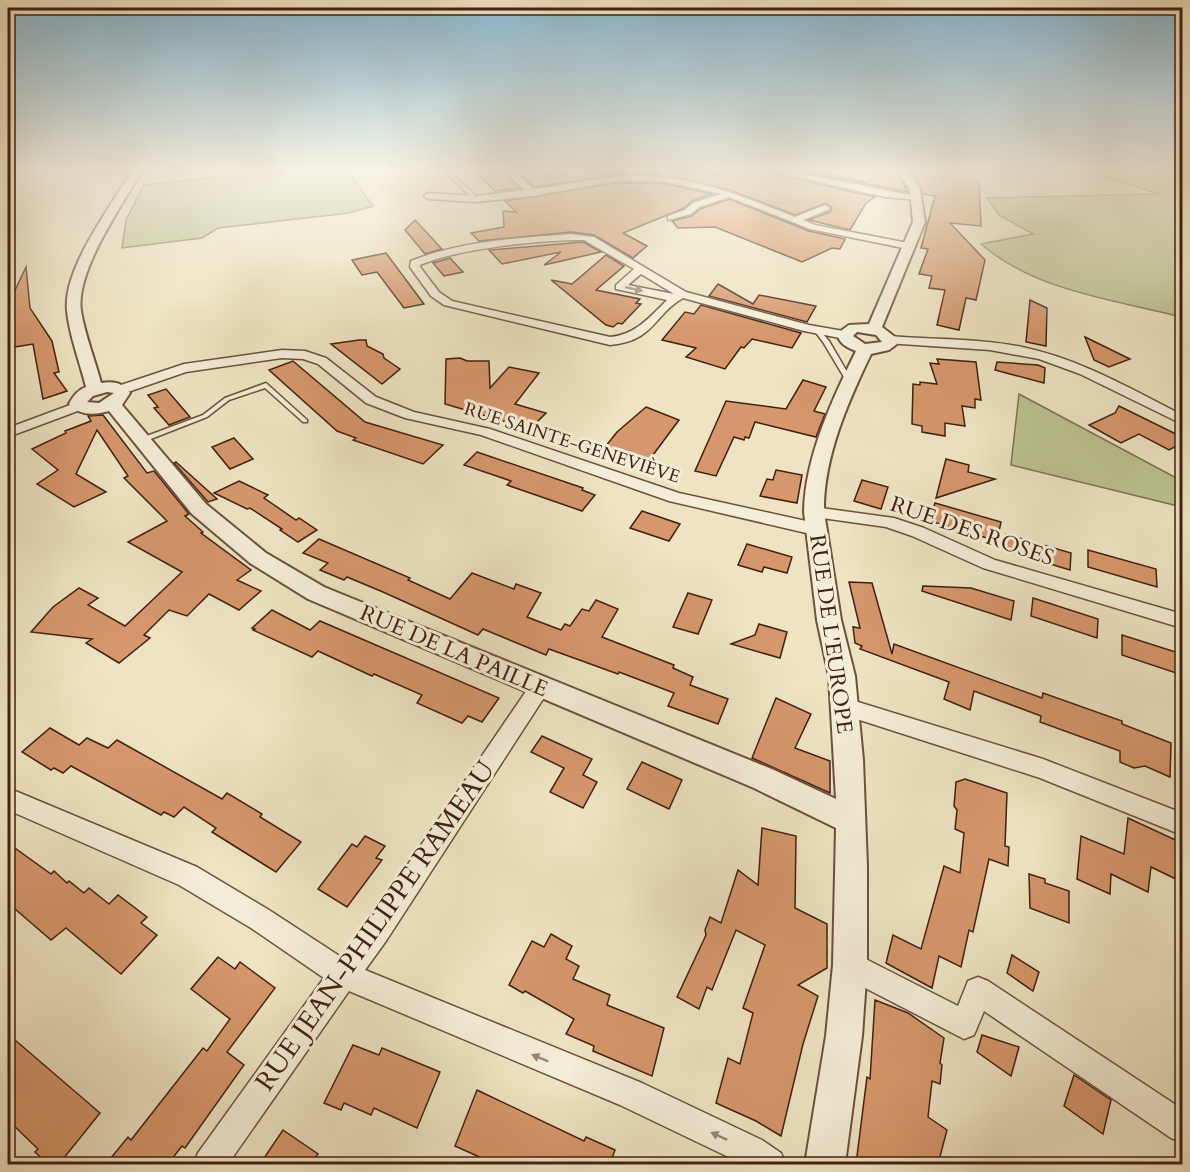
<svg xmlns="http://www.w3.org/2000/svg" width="1190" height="1172" viewBox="0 0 1190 1172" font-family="Cardo,serif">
	<rect width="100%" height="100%" fill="#eee4c2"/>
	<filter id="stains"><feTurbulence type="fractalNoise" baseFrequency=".00333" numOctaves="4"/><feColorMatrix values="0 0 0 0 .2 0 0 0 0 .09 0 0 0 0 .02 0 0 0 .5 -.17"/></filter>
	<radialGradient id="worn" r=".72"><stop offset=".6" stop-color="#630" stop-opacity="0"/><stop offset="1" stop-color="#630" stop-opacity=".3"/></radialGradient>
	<g fill="#bbc391" stroke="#7e7252" stroke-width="1.5">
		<polygon points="294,169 346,169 373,206 349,213 218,228 202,238 122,248 126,220 144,185"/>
		<path d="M1079,169H1182V317C1115,300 1035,291 981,244L1033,234L999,215L987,198L1160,194Z"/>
		<polygon points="1019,394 1182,481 1182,507 1011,465"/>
	</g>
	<g fill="#d5976b" stroke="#412012" stroke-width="1.5">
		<polygon points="491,169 499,169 520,188 495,191 472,170"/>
		<polygon points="513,169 657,169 660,175 616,175 535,187"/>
		<polygon points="692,169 725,177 726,169 760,169 762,171 875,197 866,203 850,230 809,220 830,212 832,208 826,203 795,215 730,190 674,177"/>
		<polygon points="788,169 805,169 867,182 878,172 897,173 908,192"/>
		<polygon points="912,169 967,170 979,184 981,226 950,223 985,260 976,300 966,298 959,330 937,325 945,290 929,288 932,276 919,274 928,249 921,248 935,196 923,194"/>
		<polygon points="616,183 663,183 712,194 692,201 684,208 623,233 647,246 633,258 594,235 571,232 479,241 471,233 504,227 503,211 516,212 505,201"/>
		<polygon points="729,199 809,231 845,239 840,249 832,248 802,262 715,227 678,228 672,221 692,216 700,209"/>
		<polygon points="415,220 442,249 425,254 405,230"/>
		<polygon points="583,242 601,252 544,265 561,252 502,264 489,250"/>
		<polygon points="386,253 424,304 404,308 377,272 362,275 352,260"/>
		<polygon points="606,255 624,266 596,290 640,299 636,303 641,304 622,324 618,323 613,327 606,325 551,280 572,284"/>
		<polygon points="450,258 463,272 444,276 433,263"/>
		<polygon points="26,267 30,308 52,341 59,372 54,373 67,391 43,399 33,344 8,348 8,305"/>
		<polygon points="718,284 753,304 759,295 816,306 807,322 709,296"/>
		<polygon points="1030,300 1047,308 1046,346 1026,342"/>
		<polygon points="701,305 801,333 792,348 752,339 744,348 741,347 725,369 686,357 696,348 662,340 685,312 694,314"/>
		<polygon points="1085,337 1130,359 1109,367 1094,360"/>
		<polygon points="359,340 366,340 367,346 383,354 384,358 400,369 382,384 331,344"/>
		<polygon points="460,358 467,361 489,361 490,388 509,367 539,373 515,404 546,413 530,429 445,404 446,359"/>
		<polygon points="937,359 976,362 981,400 975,399 975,408 962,406 965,426 945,423 945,436 922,432 922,426 912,424 913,384 920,385 920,382 937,384 930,363 939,364"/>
		<polygon points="293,361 365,422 443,445 423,464 353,440 356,438 337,431 269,370"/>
		<polygon points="997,362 1038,365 1045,368 1044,383 995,370"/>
		<polygon points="803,380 826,387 814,411 825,414 816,437 755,422 749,438 745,437 744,440 734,437 716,476 695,471 726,401 786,409"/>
		<polygon points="166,389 190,417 169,425 154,408 158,407 148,395"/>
		<polygon points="1119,406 1182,437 1182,443 1169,450 1139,434 1121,443 1089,425 1115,413"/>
		<polygon points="646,407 679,420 650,459 638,455 633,462 601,452 617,432"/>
		<polygon points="103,415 147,473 154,471 189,514 185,516 203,532 201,533 251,570 237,580 261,591 239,610 209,594 187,616 169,610 144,635 150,638 119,663 86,643 92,639 31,632 53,607 79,588 98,598 88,605 125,626 182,572 128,542 167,521 124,478 128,476 97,430 76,474 106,492 74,507 37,484 58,470 32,449 66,433 65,431 91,421 88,416"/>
		<polygon points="234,438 253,459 230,469 212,447"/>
		<polygon points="477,452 583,488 582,490 595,495 582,511 507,485 511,481 464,465"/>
		<polygon points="946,459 969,465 968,472 995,479 936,498"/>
		<polygon points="176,462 217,499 208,502 174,463"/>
		<polygon points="776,470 802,475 797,503 760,496 767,479 773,480"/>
		<polygon points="862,480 888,487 881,509 854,501"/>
		<polygon points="239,481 268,495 264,498 296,520 299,518 317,530 298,542 280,530 282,529 250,508 247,509 214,493"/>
		<polygon points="935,503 1001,522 997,541 930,521"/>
		<polygon points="642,511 680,524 669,541 630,528"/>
		<polygon points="1006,534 1071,553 1070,570 1004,550"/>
		<polygon points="319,539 410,578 408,580 450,599 472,573 514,589 516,584 541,593 527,617 561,630 565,624 570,626 582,609 589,611 596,600 618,609 602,637 674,665 673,668 693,677 690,685 728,699 718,724 668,706 674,693 619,672 618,674 549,649 546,655 483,629 478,635 383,592 347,577 344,580 320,570 328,563 303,553"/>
		<polygon points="747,544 792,557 787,573 764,567 762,572 738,565"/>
		<polygon points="1088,550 1156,569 1157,587 1088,567"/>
		<polygon points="849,582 872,583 892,654 894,644 1042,698 1043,693 1122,721 1122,724 1171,743 1170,777 1145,766 1134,768 1120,762 1120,751 1040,722 1041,716 974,691 970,710 944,699 949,682 860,649 862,646 855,643 853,627 860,628"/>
		<polygon points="923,586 971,588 1014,601 1011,620 922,591"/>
		<polygon points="688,593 712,600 698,634 673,627"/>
		<polygon points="1033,598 1098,619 1097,638 1031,616"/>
		<polygon points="272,610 310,630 320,621 499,698 482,722 468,716 462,723 417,703 422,695 374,674 372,676 318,651 312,657 253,630 255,629 252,628"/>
		<polygon points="759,624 787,632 780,658 731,644 755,635"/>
		<polygon points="1122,635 1182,654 1182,675 1122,655"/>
		<polygon points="776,698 811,714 795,748 830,761 830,793 752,758"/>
		<polygon points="50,728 79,745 87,738 108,748 117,740 222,799 227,793 262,814 260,817 301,842 276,872 212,832 216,828 184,807 174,817 164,812 161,815 71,766 63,773 54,768 51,770 22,752"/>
		<polygon points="542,736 592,759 583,775 597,782 583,808 550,792 564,768 531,752"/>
		<polygon points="642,762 682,780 669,809 627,789"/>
		<polygon points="965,779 1007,793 1005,846 1009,847 1008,866 989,859 973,932 969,930 961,967 939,956 932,988 886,963 893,935 921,949 944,866 960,873 964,833 955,829 957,810 954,806 956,782"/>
		<polygon points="1128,818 1182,843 1182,882 1151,867 1148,892 1111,874 1110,894 1077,879 1081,836 1124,854"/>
		<polygon points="762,828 796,836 795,908 827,924 827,968 798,985 818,996 803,1044 781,1136 756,1121 716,1103 728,1058 740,1064 753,1013 743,1008 765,945 736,930 712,990 707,987 699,1009 677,997 706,935 705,930 710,917 721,923 738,870 758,885"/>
		<polygon points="365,836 385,846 376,858 382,860 347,907 318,889 352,844 357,847"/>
		<polygon points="8,843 51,874 54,871 67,883 69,881 84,893 89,888 109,904 118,895 147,917 141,923 157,935 121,974 66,928 51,940 8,903"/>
		<polygon points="1029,874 1045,879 1045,883 1069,891 1069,923 1030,908"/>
		<polygon points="551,934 572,946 566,959 579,966 573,979 610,995 607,1005 664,1028 652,1076 593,1051 594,1046 566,1034 574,1019 525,991 523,993 509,985 532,941 544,947"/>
		<polygon points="1012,955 1039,972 1033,991 1007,973"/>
		<polygon points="218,957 235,969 240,962 275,988 227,1052 244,1065 185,1148 182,1146 168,1164 106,1164 128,1137 131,1140 203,1048 207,1051 230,1019 191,989"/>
		<polygon points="875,1000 908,1013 944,1038 940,1063 942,1065 940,1084 932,1081 928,1117 947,1130 938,1164 856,1164 867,1077 870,1079"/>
		<polygon points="8,1034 100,1113 59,1164 48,1164 35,1152 38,1149 8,1120"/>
		<polygon points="982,1035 1019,1047 1011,1076 977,1052"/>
		<polygon points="353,1045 379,1055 382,1048 440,1072 417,1128 374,1108 371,1115 344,1103 341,1110 324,1103"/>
		<polygon points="1074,1075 1111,1100 1103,1134 1064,1106"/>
		<polygon points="477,1090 584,1141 586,1137 615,1150 610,1164 495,1164 455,1146"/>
		<polygon points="283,1130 318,1154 311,1164 260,1164"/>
	</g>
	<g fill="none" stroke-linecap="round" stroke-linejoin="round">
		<g stroke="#6c513e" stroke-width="3">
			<g id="service">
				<polygon points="443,169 447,169 478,198 478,200 474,200"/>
				<polygon points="815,329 819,329 829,341 853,382 852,383 847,382 823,342 814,330"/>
				<polygon points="266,383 307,420 307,422 303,422 265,388 229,400 207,417 143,442 140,442 136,440 203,415 225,398"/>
			</g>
		</g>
		<g stroke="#6c513e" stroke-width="3">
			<g id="minor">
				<path d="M501,169H510L534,189C561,186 589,179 616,177C683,171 734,193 795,217L825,205L830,208L828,210L803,220L815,225L908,243L913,246L908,249L810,229L729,197L699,207L691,214L668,220V216L685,210L693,203L721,194L663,181H616L533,196L476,202L428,199L424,196L428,193L476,196L525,190Z"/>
				<polygon points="762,169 777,169 921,197 917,200 885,197"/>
				<path d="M571,234L594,237L686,292L809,325L849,332L851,335L845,339L804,331L683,298C653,315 655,341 610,345L444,305L431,296L410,267L411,261C460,241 519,238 571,234ZM584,240L634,269L616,285V289L667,300C650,317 635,335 610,337L452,301L439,292L420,267V265C460,248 540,240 584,240ZM641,274L674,294L628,285Z"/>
				<path d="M890,336C934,340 979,338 1022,347C1080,359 1131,389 1182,415V424L1080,374L1039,359L990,350L886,343V337Z"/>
				<polygon points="282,350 305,351 326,358 376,397 414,412 490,429 679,493 815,523 821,525 823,529 821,533 815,535 669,501 481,435 405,418 366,403 318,364 303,359 282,358 186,372 125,393 115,393 113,390 115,387 184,364"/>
				<polygon points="78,402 85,406 83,409 8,437 8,428"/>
				<polygon points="814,507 894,518 924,528 995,560 1182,614 1182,628 983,568 912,536 886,527 808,516 806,512 808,508"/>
				<polygon points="540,679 547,681 550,687 547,693 386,941 365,970 642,1083 762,1140 781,1153 786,1164 743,1164 620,1105 349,991 228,1164 193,1164 198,1153 324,978 251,928 179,885 8,810 8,788 197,867 269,910 341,957 368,923 533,681"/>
				<polygon points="845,698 1043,759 1182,813 1182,835 1040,778 838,713 835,707 838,701"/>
				<polygon points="850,951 958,1006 968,981 978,977 988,981 1182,1109 1182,1142 1171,1138 984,1011 974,1035 964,1039 840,975 836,965 840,955"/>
			</g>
		</g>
		<g stroke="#6c513e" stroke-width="4">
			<path id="tertiary" d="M133,169H143C123,204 75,271 81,311C85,335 95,360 101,383C114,381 123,383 130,393L122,405L206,504L266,553L324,587L774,770L836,799L829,676L817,620L804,512C805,457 832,400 856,351C848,348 837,343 838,333L849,325L869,324L913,222L910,190L898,169H908L920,190L925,222L882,327L895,337L897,344L889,350L871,354C848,402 823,458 824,512L841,620L855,676L863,760L867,866V965L862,1036L845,1164H805L826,1036L833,965L836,828L754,788L308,599L250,563L192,514L109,411C95,415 79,416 69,404C73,396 78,390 86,387C80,362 69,335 67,310C63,268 112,205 133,169ZM857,332L876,335L882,342L865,344L853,336ZM107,392L114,393L99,403L87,402L93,396Z"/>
		</g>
		<use href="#service" fill="#f4edd7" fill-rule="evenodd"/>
		<use href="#minor" fill="#f4edd7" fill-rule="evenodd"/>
		<use href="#tertiary" fill="#f4edd7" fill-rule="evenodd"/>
	</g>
	<defs><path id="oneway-solid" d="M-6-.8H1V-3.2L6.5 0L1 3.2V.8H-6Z" transform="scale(1.5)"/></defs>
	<g fill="#9a8674">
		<use href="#oneway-solid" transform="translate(634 289) rotate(12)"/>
		<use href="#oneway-solid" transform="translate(540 1058) rotate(-158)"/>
		<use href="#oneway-solid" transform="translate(719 1136) rotate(-155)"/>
	</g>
	<linearGradient id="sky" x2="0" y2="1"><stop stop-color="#88b8d2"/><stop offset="0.51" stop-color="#f7f3e4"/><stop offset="1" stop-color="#f7f3e4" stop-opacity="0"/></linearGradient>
	<rect width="1190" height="333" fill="url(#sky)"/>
	<g text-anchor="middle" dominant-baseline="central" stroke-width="6" stroke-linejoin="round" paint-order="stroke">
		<g font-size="18" fill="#412012" stroke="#f4edd7">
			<text transform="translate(572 443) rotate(18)">RUE SAINTE-GENEVIÈVE</text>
		</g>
		<g font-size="22" fill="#412012" stroke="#f4edd7">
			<text transform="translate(972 531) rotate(19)">RUE DES ROSES</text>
			<text transform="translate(831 634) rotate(82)">RUE DE L'EUROPE</text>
			<text transform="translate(454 651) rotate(23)">RUE DE LA PAILLE</text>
		</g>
		<g font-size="27" fill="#412012" stroke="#f4edd7">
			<text transform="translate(375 926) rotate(-55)">RUE JEAN-PHILIPPE RAMEAU</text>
		</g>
	</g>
	<rect width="1190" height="1172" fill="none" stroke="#eee4c2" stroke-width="30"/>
	<rect x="9" y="9" width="1172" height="1154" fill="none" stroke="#412012" stroke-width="3"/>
	<rect x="15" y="15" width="1160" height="1142" fill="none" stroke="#412012" stroke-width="1.5"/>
	<rect width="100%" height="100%" filter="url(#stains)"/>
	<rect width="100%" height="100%" fill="url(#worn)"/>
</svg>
